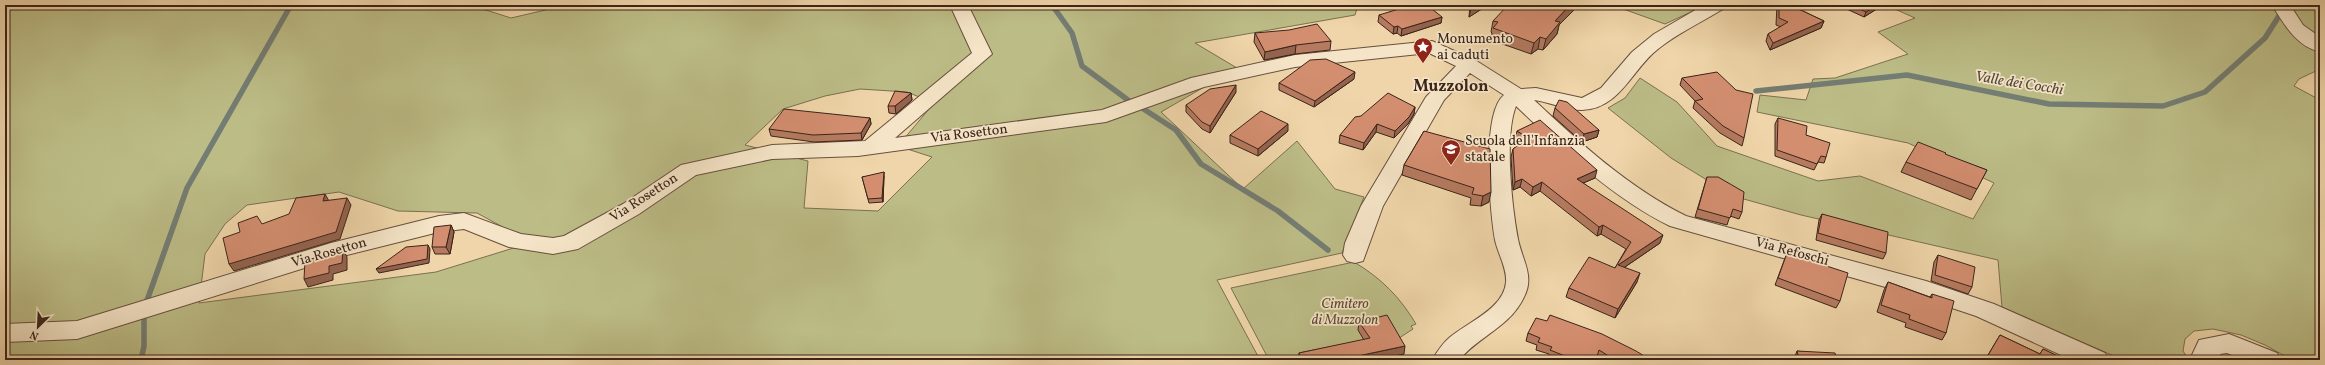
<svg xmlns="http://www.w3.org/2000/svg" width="2325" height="365" viewBox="0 0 2325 365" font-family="Vollkorn,serif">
	<rect width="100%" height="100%" fill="#efd5a9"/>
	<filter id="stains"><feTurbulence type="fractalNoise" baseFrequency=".005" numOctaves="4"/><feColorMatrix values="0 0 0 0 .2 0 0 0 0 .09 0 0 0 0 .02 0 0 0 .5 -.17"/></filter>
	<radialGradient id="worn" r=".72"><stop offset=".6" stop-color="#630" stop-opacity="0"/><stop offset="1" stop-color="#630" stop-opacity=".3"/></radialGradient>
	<g fill="#bcbc86" stroke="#7b7050" fill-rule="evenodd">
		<path d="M5,5H457L486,10L511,18L567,5H1358L1355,15L1195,43L1237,68L1161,112L1243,189L1297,141L1335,189L1364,197L1342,253L1217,280L1260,360H5ZM860,89L907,92L934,103L898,146L932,157L878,211L804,208L808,161L745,145L783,109L825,96ZM339,192L398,211L477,213L510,231L520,246L436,272L199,303L205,254L225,224L247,205Z"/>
		<polygon points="1612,5 1706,5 1665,24"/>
		<polygon points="1886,5 2320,5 2320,69 2299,79 2294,86 2320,100 2320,360 2292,360 2265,345 2241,335 2213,329 2194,331 2185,339 2183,351 2189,360 2123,360 2002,307 1998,260 1801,215 1733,196 1671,158 1608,108 1625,98 1640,78 1677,102 1717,146 1818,181 1860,176 1973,219 1994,183 1908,143 1757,112 1760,95 1806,100 1813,79 1835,78 1908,54 1878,32 1915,18"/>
		<path d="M1354,262C1381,278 1400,297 1416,324L1411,326L1413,329L1396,340L1375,360H1269L1231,288Z"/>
	</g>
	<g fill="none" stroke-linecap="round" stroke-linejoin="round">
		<g stroke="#747d73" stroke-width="5.5">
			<polyline points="1052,5 1072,33 1082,66 1128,100"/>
			<polyline points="1756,91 1907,75 2049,104 2163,106 2205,92 2265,38 2286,5"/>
			<polyline points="1142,108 1176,130 1201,164 1278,211 1328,250"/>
			<polyline points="141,360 144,346 144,309 187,188 291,5"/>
		</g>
		<g stroke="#67503d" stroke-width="2">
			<g id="minor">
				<path d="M950,5H968L992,54L895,138L1102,110L1191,78L1295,55L1432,41L1475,60L1521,89L1536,88L1582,98L1601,88L1632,52L1654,34L1704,5H1726L1723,9C1702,22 1678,33 1658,49C1632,69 1620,109 1582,110C1565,110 1550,102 1534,100C1580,143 1629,188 1686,216L1926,281L1994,304L2105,353L2109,360H2072L1976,316L1910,294L1670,226C1613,198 1562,150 1516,106C1504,136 1512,207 1518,239C1522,260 1535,276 1524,297C1510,327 1479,336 1459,360H1432C1437,352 1442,344 1449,338C1466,323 1504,309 1506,282C1507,268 1498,254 1495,240C1490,212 1481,113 1504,95L1470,73L1444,100L1383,206L1363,261L1355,263L1347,261L1343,255L1345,243L1361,206L1426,97L1456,66L1429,53L1295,67L1204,87L1106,122L858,156L772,159L696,175L639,214L578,249L553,254L509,247L464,229L439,232L343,256L77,339L5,342V324L77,321L331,243L439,216L464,213L521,234L553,238L564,236L623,204L681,165L772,145L865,141L972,53Z"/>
				<path d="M2272,5H2290L2303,25L2320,37V52C2296,46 2284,24 2272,5Z"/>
				<polygon points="2229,334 2277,353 2281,360 2244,360 2227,353 2220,354 2224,360 2195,360 2192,355 2199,340"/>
			</g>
		</g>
		<use href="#minor" fill="#f5e4c7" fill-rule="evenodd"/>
	</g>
	<g fill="#b57a60" stroke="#3a2419">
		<polygon points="1470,5 1488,5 1469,17"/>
		<polygon points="1777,5 1790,5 1824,21 1821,28 1770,50 1766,41 1768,34 1781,27 1776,25"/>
		<polygon points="1838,5 1883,5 1864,17"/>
		<polygon points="1577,7 1559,25 1557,34 1543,50 1538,49 1531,54 1491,40 1492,33 1491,32 1493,21"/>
		<polygon points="1379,15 1442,17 1441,23 1401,36 1397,33 1393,34 1378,22"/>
		<polygon points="1255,33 1331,41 1330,50 1295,54 1264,60 1254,42"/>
		<polygon points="1682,78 1744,138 1742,146 1720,133 1693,108 1695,101 1680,85"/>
		<polygon points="1354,79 1314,107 1279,90 1279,83"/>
		<polygon points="1236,92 1210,133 1202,129 1186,112 1186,105"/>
		<polygon points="911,93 912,100 911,101 896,114 889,113 888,106"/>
		<polygon points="1415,107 1414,114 1408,124 1394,138 1376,132 1363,150 1339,143 1340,135"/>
		<polygon points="1555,108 1599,130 1597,137 1582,142 1553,116"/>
		<polygon points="870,118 871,124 862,140 814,142 771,136 769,129"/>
		<polygon points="1778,118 1806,135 1826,157 1824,163 1818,162 1814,170 1775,156 1775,124"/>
		<polygon points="1288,131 1258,156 1230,143 1230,135"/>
		<polygon points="1424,131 1489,202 1481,206 1470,205 1471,198 1402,175 1404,165"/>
		<polygon points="1517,131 1595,178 1583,183 1660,243 1625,267 1637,282 1615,318 1566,297 1569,288 1615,268 1626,249 1601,234 1597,236 1540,191 1531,196 1520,187 1513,190 1511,157 1513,149 1521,143 1515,139"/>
		<polygon points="1945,155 1987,170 1971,200 1901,172 1906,162"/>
		<polygon points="884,176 883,202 869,203 862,177"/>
		<polygon points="1707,177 1742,212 1739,219 1730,216 1727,225 1695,217"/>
		<polygon points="1822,214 1886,253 1883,259 1816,240 1819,220"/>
		<polygon points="451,225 454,232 450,254 435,254 432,247"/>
		<polygon points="1787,253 1840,301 1836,308 1775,285"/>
		<polygon points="1938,255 1972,287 1968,294 1931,281 1934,262"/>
		<polygon points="1888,282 1930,297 1932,294 1946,333 1942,340 1905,327 1906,323 1877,312 1884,290"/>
		<polygon points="1359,322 1404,354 1375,360 1298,360 1299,353 1364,340 1358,330"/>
		<polygon points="1528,333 1651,360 1599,360 1597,358 1596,360 1554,360 1548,358 1549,354 1536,350 1537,345 1526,341"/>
		<polygon points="2000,335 2040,354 2043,349 2066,360 1985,360"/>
		<polygon points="1797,351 1836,357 1857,360 1778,360 1779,358 1794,359"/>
	</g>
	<g fill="#94634e" stroke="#3a2419">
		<polygon points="1477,5 1488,5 1469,17 1471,9"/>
		<polygon points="1570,5 1577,5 1577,7 1559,25 1557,34 1543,50 1546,39 1555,21"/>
		<polygon points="1877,5 1883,5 1864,17 1866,12"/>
		<polygon points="1442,17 1441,23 1401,36 1402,29"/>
		<polygon points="1824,21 1821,28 1770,50 1773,43"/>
		<polygon points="1398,26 1397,33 1393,34 1394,27"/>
		<polygon points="1540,37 1538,49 1531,54 1534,43"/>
		<polygon points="1296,45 1295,54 1264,60 1265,52"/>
		<polygon points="1355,72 1354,79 1314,107 1315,101"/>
		<polygon points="1236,85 1236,92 1210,133 1210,126"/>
		<polygon points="911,93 912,100 911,101 896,114 895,106"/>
		<polygon points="1415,107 1414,114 1408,124 1394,138 1395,131"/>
		<polygon points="870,118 871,124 862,140 861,133"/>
		<polygon points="1288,124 1288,131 1258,156 1258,149"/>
		<polygon points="1377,124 1376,132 1363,150 1364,143"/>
		<polygon points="1599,130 1597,137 1582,142 1584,134"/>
		<polygon points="1597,170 1595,178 1574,187 1577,179"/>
		<polygon points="884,172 884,176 883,202 882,198"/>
		<polygon points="1522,179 1520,187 1513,190 1515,182"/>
		<polygon points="1542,182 1540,191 1531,196 1533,187"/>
		<polygon points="1491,192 1489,202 1481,206 1483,196"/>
		<polygon points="325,194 329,201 323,201"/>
		<polygon points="347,198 351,205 340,239 234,271 229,264"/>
		<polygon points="451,225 454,232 450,254 446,247"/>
		<polygon points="1603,225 1601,234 1597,236 1599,227"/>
		<polygon points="1663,235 1660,243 1616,273 1618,265"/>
		<polygon points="428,245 430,249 429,263 379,273 376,269"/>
		<polygon points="343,249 347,257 347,270 333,274 333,280 308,287 304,279 329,266"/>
		<polygon points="1640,273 1637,282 1615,318 1618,309"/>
		<polygon points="1405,346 1404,354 1375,360 1339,360"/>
	</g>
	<g fill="#d38e70" stroke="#3a2419">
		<polygon points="1412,5 1427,5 1442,17 1402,29 1398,26 1394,27 1379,15"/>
		<polygon points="1471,5 1477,5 1471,9"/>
		<polygon points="1508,5 1570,5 1555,21 1560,22 1546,39 1540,37 1534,43 1493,28 1498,22 1493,21"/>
		<polygon points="1779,5 1790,5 1824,21 1773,43 1768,34 1788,22 1779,18"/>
		<polygon points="1851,5 1877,5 1866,12"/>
		<polygon points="1317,24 1331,41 1296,45 1265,52 1255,33 1289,30"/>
		<polygon points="1326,59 1355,72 1315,101 1279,83 1310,60"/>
		<polygon points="1717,72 1736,90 1753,94 1744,138 1723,126 1695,101 1703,99 1682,78"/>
		<polygon points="1236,85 1210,126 1202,122 1186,105 1210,89"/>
		<polygon points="895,91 911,93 910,94 895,106 888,106"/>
		<polygon points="1388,93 1415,107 1409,117 1395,131 1377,124 1364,143 1340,135 1355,117 1361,116"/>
		<polygon points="1559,100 1567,102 1599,130 1584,134 1555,108"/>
		<polygon points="784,109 870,118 861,133 813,135 769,129"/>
		<polygon points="1261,111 1288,124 1258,149 1230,135"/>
		<polygon points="1778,118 1807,126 1806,135 1830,143 1826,157 1821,156 1817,164 1777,150"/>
		<polygon points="1540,120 1597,170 1577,179 1663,235 1618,265 1640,273 1618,309 1569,288 1589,257 1615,268 1631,242 1603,225 1599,227 1542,182 1533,187 1522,179 1515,182 1513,149 1528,138 1517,131"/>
		<polygon points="1424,131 1490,149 1491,192 1483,196 1472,194 1474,188 1404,165"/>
		<polygon points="1918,142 1946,153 1945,154 1987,170 1977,189 1906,162"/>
		<polygon points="884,172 882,198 868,199 862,177"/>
		<polygon points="1707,177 1718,177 1744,192 1742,212 1733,209 1730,218 1698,209"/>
		<polygon points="325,194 323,201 347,198 336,232 229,264 223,238 240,232 238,223 257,216 262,224 289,214 296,198"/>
		<polygon points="1822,214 1888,232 1886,253 1818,233"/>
		<polygon points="451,225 446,247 432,247 434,227"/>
		<polygon points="428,245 427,259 376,269 406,247"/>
		<polygon points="343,249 342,263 329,266 329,273 304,279 305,261"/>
		<polygon points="1787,253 1848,273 1840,301 1778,278"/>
		<polygon points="1938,255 1975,267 1972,287 1935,275"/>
		<polygon points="1888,282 1932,298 1932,294 1954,301 1946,333 1909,319 1910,315 1881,305"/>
		<polygon points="1387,315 1405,346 1339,360 1302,360 1299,353 1370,338 1359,322"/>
		<polygon points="1550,315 1602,334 1636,351 1651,360 1615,360 1599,350 1596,360 1575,360 1550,350 1552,347 1538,342 1540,338 1528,333 1536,318 1547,321"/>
		<polygon points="2000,335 2040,354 2043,349 2066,360 1994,360 1987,357"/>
		<polygon points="1797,351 1835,353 1836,357 1857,359 1857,360 1780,360 1779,358 1799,359"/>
	</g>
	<defs>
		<g id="sight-pin" transform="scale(1)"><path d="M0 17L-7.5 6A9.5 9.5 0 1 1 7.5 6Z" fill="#8f2418" stroke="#f5e4c7"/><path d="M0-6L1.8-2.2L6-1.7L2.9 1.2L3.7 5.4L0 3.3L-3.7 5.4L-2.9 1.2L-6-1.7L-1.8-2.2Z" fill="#fff"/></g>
		<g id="school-pin" transform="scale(1)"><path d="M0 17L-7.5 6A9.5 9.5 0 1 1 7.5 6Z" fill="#8f2418" stroke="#f5e4c7"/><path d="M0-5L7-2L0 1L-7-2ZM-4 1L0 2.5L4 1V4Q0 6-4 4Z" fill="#fff"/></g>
	</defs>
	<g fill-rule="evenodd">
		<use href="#sight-pin" x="1423" y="47"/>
		<use href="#school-pin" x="1451" y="149"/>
	</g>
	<g text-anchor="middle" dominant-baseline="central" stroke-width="3.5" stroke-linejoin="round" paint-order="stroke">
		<g font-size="14" fill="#3a2419" stroke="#f5e4c7" text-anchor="start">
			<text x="1437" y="39">Monumento<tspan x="1437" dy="16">ai caduti</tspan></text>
			<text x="1465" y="141">Scuola dell'Infanzia<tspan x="1465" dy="16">statale</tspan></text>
		</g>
		<g font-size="14" fill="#3a2419" stroke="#f5e4c7">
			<text transform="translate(969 134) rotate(-7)">Via Rosetton</text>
			<text transform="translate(644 198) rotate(-33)">Via Rosetton</text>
			<text transform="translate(1792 252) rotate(15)">Via Refoschi</text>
			<text transform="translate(329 253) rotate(-16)">Via Rosetton</text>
		</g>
		<g font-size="14" font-style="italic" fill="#5a4a34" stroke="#f5e4c7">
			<text x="1345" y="304">Cimitero<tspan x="1345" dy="16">di Muzzolon</tspan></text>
		</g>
		<g font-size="15" font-style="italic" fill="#52493e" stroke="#f5e4c7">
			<text transform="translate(2019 84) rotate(9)">Valle dei Cocchi</text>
		</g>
		<g font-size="16" font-weight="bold" fill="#3a2419" stroke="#f5e4c7">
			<text x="1451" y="87">Muzzolon</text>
		</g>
	</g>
	<rect width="2325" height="365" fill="none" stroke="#efd5a9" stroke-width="20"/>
	<rect x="6" y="6" width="2313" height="353" fill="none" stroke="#3a2419" stroke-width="2"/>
	<rect x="10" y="10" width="2305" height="345" fill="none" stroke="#3a2419"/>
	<g transform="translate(38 327) rotate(204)" stroke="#f5e4c7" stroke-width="3" paint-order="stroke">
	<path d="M0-3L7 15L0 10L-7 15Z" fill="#3a2419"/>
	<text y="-6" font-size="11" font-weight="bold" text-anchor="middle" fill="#3a2419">N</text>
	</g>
	<rect width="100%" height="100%" filter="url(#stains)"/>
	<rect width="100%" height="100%" fill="url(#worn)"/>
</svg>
